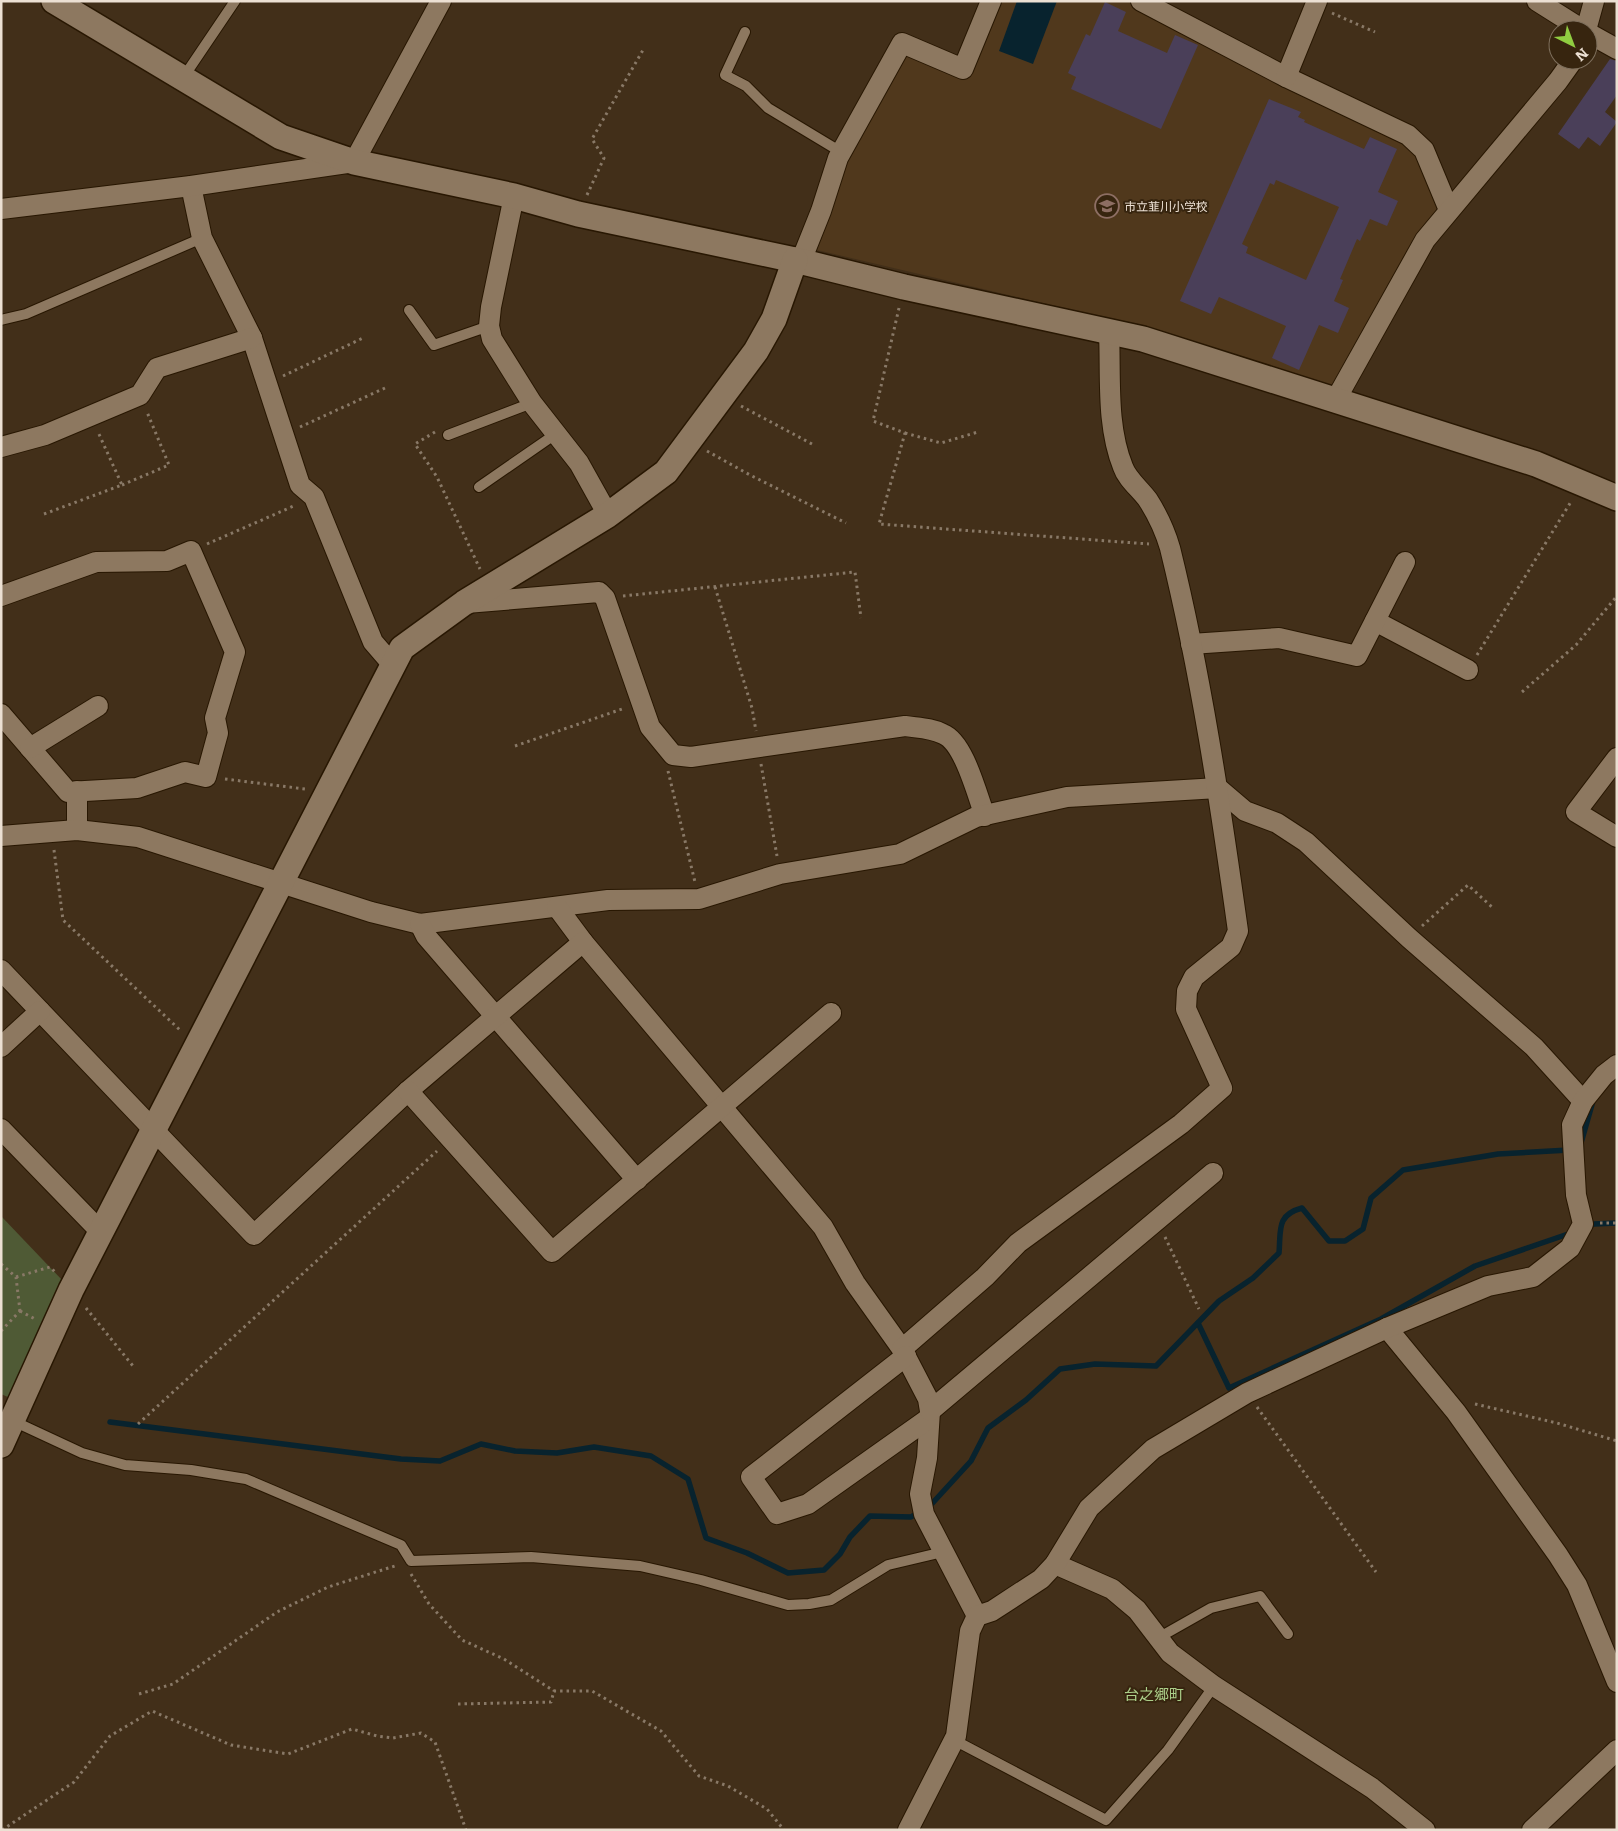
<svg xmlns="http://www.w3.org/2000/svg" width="1618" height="1831" viewBox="0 0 1618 1831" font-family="Literata,'Noto Sans JP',serif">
	<rect width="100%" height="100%" fill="#422f19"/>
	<polygon fill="#50381c" points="1000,1 1128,1 1305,95 1406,140 1420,155 1440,203 1337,385 1330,386 1141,326 817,250 843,160 903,50 966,75"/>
	<polygon fill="#4f5a35" points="1,1216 63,1281 10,1398 1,1394"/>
	<polygon fill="#08232e" points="1017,1 1057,1 1033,64 999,51"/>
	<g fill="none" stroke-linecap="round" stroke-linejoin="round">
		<g stroke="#08232e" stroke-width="5.5">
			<polyline points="1581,1143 1593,1101"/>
			<polyline points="1587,1227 1594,1224 1617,1223"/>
			<polyline points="1198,1323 1229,1388 1381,1319 1475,1266 1571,1233"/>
			<polyline points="110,1422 401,1459 440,1461 481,1444 515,1451 557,1453 594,1447 651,1456 688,1479 706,1538 747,1553 788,1573 824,1570 840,1554 850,1537 870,1516 911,1517 919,1512"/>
			<path d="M928,1508L971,1461L988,1428L1026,1400L1060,1369L1095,1364L1156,1366L1219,1301L1253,1278L1279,1253C1281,1230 1276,1215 1302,1208L1329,1241H1345L1363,1229L1371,1198L1403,1170L1498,1154L1569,1150"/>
		</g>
	</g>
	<g fill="#4a3f59" fill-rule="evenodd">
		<polygon points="1105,2 1126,12 1118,31 1167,53 1175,35 1198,45 1161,129 1071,89 1076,77 1068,73 1086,34 1090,36"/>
		<polygon points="1610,59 1617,61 1617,95 1605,112 1617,122 1600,146 1588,137 1579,149 1558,134"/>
		<path d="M1269,99L1301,112L1298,117L1305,120L1304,122L1364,149L1370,137L1397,149L1378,192L1398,201L1387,226L1370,219L1360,241L1357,239L1340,279L1343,280L1334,301L1349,308L1338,333L1319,325L1299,370L1272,358L1286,326L1219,297L1211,314L1180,301ZM1276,180L1339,207L1306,280L1246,253L1248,247L1242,244L1270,183L1274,185Z"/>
	</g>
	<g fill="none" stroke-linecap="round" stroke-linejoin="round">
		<g stroke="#281702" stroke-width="12">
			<g id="service">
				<polyline points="745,32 725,75 746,86 768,108 841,152"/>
				<polyline points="183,78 235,1"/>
				<polyline points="409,310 434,345 489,326"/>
				<polyline points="1,320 26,314 202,238"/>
				<polyline points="448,435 532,403"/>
				<polyline points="479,487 557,433"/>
				<polyline points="11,1420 82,1453 125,1465 191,1470 246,1479 401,1545 411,1561 531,1557 640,1566 701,1580 788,1605 809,1604 831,1600 888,1565 943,1552"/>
				<polyline points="1158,1638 1211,1608 1260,1596 1288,1634"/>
				<polyline points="954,1740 1106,1820 1168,1750 1214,1686"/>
			</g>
		</g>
		<g stroke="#281702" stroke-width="22">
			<g id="minor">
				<polyline points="1141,1 1286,77 1408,135 1424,150 1449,210"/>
				<polyline points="1537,1 1583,30"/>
				<polyline points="1586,30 1594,1"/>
				<polyline points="1588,33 1617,49"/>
				<polyline points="1286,77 1317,1"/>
				<polyline points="191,186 202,238 252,338 300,485 314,497 373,642 392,664"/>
				<polyline points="514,196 491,307 489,326 492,339 532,403 579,463 608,515"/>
				<polyline points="1,209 191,186 354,162 441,1"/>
				<polyline points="801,261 821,211 838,158 902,43 963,69 991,1"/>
				<polyline points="1335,401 1425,240 1558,81 1573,60"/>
				<polyline points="1,447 45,435 140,395 157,368 252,338"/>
				<polyline points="1,596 96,562 167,561 191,551 235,652 215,718 218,733 206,777 185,772 137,788 68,792 1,714"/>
				<path d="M466,603L599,592L605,598L650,727L673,755L691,757L905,726C918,728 932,728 943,734C964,742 977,795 985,816"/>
				<polyline points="1375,621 1468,670"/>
				<polyline points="1191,644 1279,638 1357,656 1405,562"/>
				<polyline points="30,748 98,706"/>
				<polyline points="1617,758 1576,812 1617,837"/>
				<polyline points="77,830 77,791"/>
				<polyline points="1,836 77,830 138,837 371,912 420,924 608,900 699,899 780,874 900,854 976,817 1067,797 1218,788 1245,811 1277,823 1306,842 1409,938 1534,1047 1583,1101"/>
				<polyline points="557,907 583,942 823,1227 855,1283 902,1349 928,1399 930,1411 927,1458 920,1494 924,1514 977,1616"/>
				<polyline points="420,924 426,936 637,1180"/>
				<polyline points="1,970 254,1235 408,1091 583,942"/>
				<polyline points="1,1047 40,1011"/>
				<polyline points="408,1091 552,1252 831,1013"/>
				<polyline points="1,1129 100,1231"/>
				<polyline points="1387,1328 1456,1412 1558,1555 1577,1585 1617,1682"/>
				<path d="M902,1349L985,1277L1018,1243L1181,1124L1222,1088L1186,1009L1187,991L1194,977L1231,947L1238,931C1220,802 1201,674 1170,548C1165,531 1157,514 1148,500C1140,489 1127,479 1123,467C1106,425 1111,376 1109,332"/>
				<polyline points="906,1356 751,1477 777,1514 808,1504 928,1419"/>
				<polyline points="930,1411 1213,1173"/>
				<polyline points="1055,1564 1112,1589 1137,1610 1170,1653 1214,1686 1372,1788 1425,1830"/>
				<polyline points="908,1830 956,1736 970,1631 977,1616 992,1611 1041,1579 1055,1564 1089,1508 1153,1449 1247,1393 1387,1328 1488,1286 1533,1277 1570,1248 1583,1224 1576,1195 1572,1125 1583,1101 1604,1075 1617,1065"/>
				<polyline points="1532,1830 1617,1750"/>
			</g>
		</g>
		<g stroke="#281702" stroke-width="28">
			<g id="tertiary">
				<polyline points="54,1 281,137 354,162 514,196 578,214 795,260 904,287 1143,339 1536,464 1617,498"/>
				<polyline points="1,1445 71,1290 402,648 464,603 608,515 666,472 756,351 774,319 795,260"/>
			</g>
		</g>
		<g stroke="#897967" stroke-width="3" stroke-dasharray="2.5 4" stroke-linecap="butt">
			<polyline points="1332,13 1375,32"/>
			<polyline points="587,195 604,158 592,139 643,50"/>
			<polyline points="899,308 873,421 905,433 879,524 1149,544"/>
			<polyline points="283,376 363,338"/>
			<polyline points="741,406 812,444"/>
			<polyline points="300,427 385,388"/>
			<polyline points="435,432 415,444 437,477 480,569"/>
			<polyline points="905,433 941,443 978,432"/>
			<polyline points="707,451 750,475 846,523"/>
			<polyline points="122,485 169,465 147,412"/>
			<polyline points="44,514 122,485 98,432"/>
			<polyline points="207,544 296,505"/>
			<polyline points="715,587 752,708 756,731"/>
			<polyline points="623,596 855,572 861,618"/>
			<polyline points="1477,655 1572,500"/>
			<polyline points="1522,692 1576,645 1617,596"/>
			<polyline points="515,746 625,708"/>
			<polyline points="761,764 777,856"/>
			<polyline points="668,771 695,882"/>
			<polyline points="225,779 305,789"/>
			<polyline points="54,850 63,920 181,1031"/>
			<polyline points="1422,926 1468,885 1493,908"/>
			<polyline points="1600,1223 1617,1223"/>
			<polyline points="1165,1237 1199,1309"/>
			<polyline points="1,1264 16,1277 20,1311"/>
			<polyline points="16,1277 50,1267 56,1273"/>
			<polyline points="86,1308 133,1366"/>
			<polyline points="20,1311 35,1319"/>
			<polyline points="1,1331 20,1311"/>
			<polyline points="1475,1404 1557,1423 1617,1441"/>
			<polyline points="1257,1407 1376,1572"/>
			<polyline points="138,1424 437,1151"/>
			<polyline points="411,1574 429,1604 462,1640 504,1659 554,1691"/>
			<polyline points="139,1694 173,1684 277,1612 328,1587 398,1565"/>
			<polyline points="458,1704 551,1702 554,1691 592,1691 661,1731 699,1776 728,1786 767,1809 784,1830"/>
			<polyline points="2,1830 74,1782 110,1736 152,1711 231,1745 288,1754 352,1729 377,1736 393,1738 421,1733 435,1742 466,1830"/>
		</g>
		<use href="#service" stroke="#8d7860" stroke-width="10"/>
		<use href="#minor" stroke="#8d7860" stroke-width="20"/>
		<use href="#tertiary" stroke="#8d7860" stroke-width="25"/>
	</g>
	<defs>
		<g id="school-ring" transform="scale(1.25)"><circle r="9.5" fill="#37250f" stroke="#8d6e63" stroke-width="1.5"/><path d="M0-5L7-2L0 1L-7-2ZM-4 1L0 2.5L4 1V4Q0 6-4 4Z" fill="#8d6e63"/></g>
	</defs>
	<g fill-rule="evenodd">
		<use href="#school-ring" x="1107" y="206"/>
	</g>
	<g text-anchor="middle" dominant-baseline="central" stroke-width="4" stroke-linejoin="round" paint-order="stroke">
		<g font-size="12" fill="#ece0d3" stroke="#37250f" text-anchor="start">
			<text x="1124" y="206">市立韮川小学校</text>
		</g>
		<g font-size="15" fill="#accf8a" stroke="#37250f">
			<text x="1154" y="1693">台之郷町</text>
		</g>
	</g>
	<rect width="1618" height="1831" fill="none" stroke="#ece0d3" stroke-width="5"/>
	<g transform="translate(1573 45) rotate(138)"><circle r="24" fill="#37250f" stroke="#7f705d"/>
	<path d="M0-4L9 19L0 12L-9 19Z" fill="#90cd41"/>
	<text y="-8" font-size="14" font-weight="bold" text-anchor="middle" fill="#ece0d3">N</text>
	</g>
</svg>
